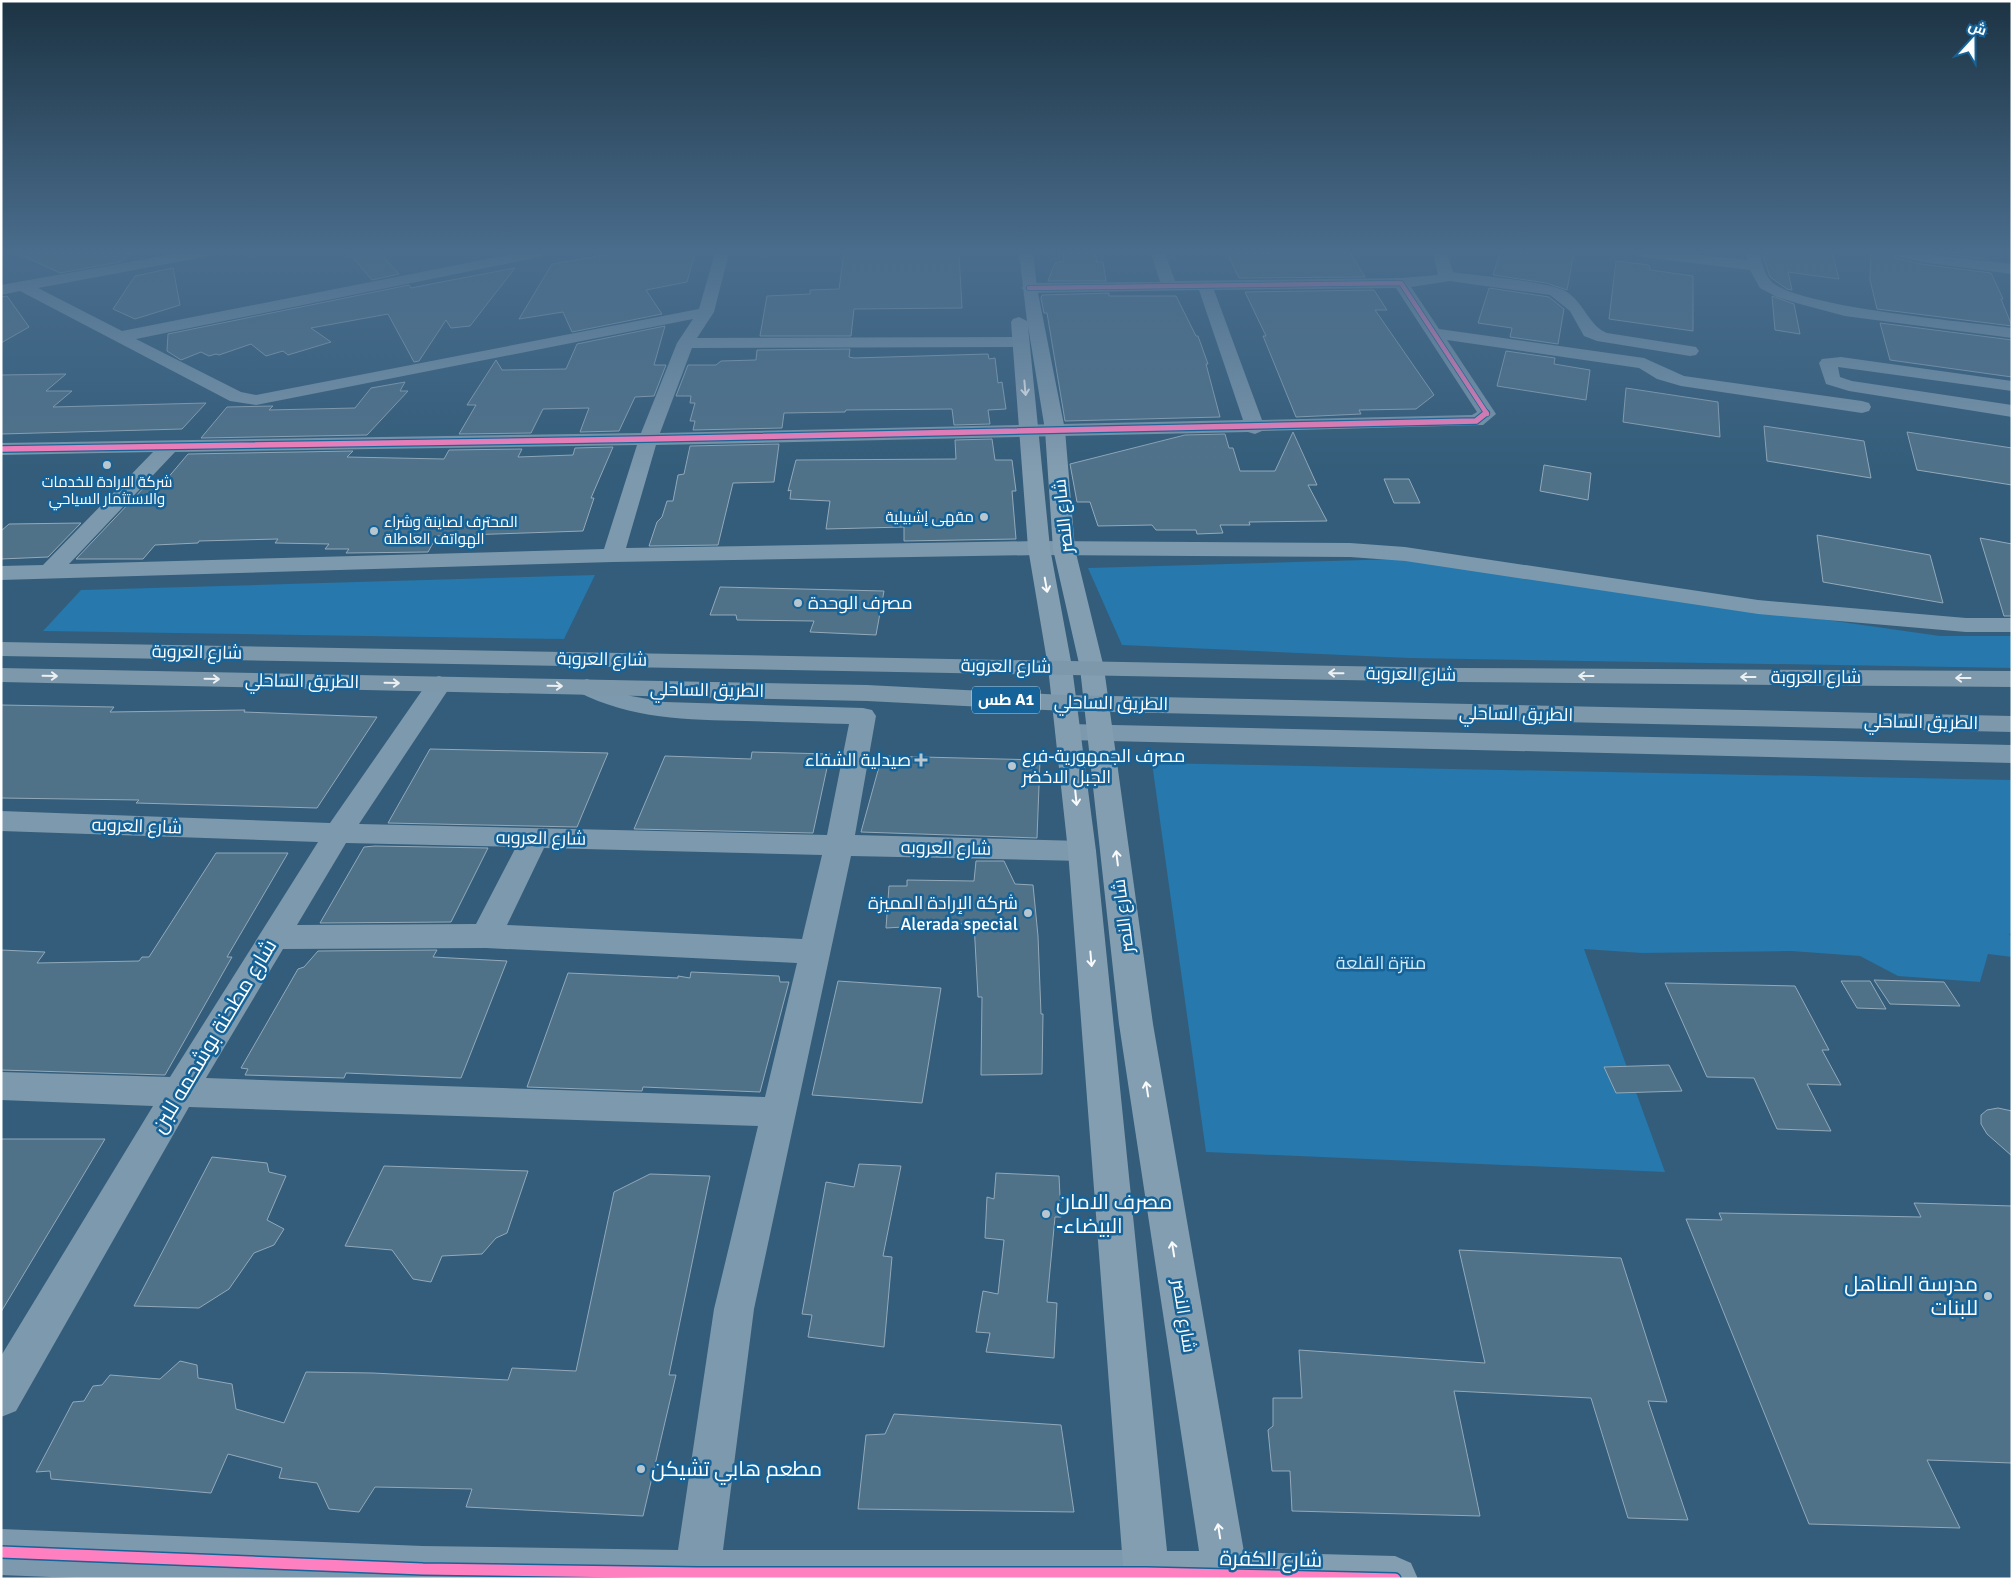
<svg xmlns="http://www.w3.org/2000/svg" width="2013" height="1580" viewBox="0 0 2013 1580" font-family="Signika,Cairo,sans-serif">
	<rect width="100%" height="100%" fill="#335d7a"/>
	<g fill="#2678ad">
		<polygon points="1398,559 1940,636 2012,636 2012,668 1409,658 1122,645 1088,568"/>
		<polygon points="595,575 564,639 43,631 81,590"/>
		<polygon points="1152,763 2012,780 2012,933 2009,934 2012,937 2012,957 1988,954 1980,982 1898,976 1860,956 1791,951 1642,953 1584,949 1665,1172 1206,1152"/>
	</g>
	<g fill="#507289" stroke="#92a9ba">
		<polygon points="17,253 133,253 120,262 60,273"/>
		<polygon points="349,253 380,253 399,274 372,280"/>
		<polygon points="616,253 695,253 687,282 646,290 662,314 572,332 563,312 519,319 552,264"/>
		<polygon points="844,253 959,253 962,308 854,309 851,336 760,336 767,296 810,294 810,290 839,289"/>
		<polygon points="1063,253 1095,253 1097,262 1103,262 1106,281 1048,281 1055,263 1064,261"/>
		<polygon points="1227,253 1350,253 1365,277 1239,278"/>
		<polygon points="1500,253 1574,253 1567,290 1546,283 1493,275"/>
		<polygon points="1762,253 1832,253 1839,279 1788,272 1792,290 1787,289 1770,277"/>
		<polygon points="1871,253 1891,253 1895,258 1921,264 1991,273 2003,299 2001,299 2012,326 1877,309 1870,280"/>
		<polygon points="1932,253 1981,253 1984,259"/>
		<polygon points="1616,261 1649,265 1650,270 1693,276 1693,331 1609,319"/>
		<polygon points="173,268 180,305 135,319 113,309 135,276"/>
		<polygon points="515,268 470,326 451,328 446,320 419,361 414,362 388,314 311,328 331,342 288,355 283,351 266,356 251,344 219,355 216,354 209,356 201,352 181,360 167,351 168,334 409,285 411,288 431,284"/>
		<polygon points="1489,288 1549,297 1564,309 1558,344 1510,337 1512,328 1478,323"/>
		<polygon points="1374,290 1387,310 1375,310 1434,395 1416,409 1359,410 1361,414 1296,417 1263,336 1266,336 1245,292"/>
		<polygon points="1109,293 1109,296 1176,296 1196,336 1198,336 1208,364 1206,364 1220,417 1065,421 1047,313 1044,313 1041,298 1042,295"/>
		<polygon points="7,296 29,327 1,343 1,297"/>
		<polygon points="1772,296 1794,304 1800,334 1775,330"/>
		<polygon points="1880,323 2012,340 2012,377 1890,360"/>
		<polygon points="665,326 654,365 666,365 654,396 635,397 619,431 580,432 589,408 543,409 531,433 459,434 476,405 467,405 496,360 502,370 566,369 577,344"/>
		<polygon points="850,349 849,357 854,358 988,354 989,359 995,358 998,383 1002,382 1006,409 988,410 990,424 954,425 952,409 846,410 845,412 784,413 782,428 693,430 695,421 690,421 695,403 690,403 691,396 676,396 688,365 716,365 721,361 756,360 757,350"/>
		<polygon points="1506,351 1555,358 1554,364 1590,370 1586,400 1497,386"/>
		<polygon points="66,374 46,391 72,391 53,407 206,403 182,429 1,434 1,375"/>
		<polygon points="405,382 400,391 408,391 367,435 201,438 227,407 273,406 269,410 355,408 371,388"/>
		<polygon points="1626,388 1718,402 1720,437 1623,422"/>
		<polygon points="1764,426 1864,441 1871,478 1767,461"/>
		<polygon points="1293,432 1317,485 1308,485 1327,521 1249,522 1250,525 1220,525 1223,533 1197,534 1196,530 1156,530 1152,525 1098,526 1090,502 1077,502 1070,464 1185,435 1225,434 1229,448 1233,448 1240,471 1275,471"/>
		<polygon points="1907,432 2012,448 2012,485 1917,470"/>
		<polygon points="992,439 995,460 1012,460 1016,491 1012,491 1016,539 904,541 904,527 826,529 830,501 790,499 791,490 788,491 796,460 956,459 955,440"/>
		<polygon points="779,444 774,482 733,483 718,545 649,546 657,522 662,517 667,501 673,501 678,475 684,474 690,446"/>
		<polygon points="613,447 591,498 594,498 583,531 437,536 428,552 346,553 349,549 325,549 329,544 275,543 278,539 199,541 198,543 155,545 143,559 76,559 151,480 166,480 188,454 353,451 347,457 444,459 449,450 522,449 518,457 573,455 575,448"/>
		<polygon points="1544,465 1591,473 1588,500 1540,491"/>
		<polygon points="1384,479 1409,479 1420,503 1394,503"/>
		<polygon points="81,523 48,557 1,559 1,531 9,524"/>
		<polygon points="1817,535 1930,555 1943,603 1823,582"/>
		<polygon points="1980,538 2012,544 2012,616 2004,616"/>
		<polygon points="720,587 884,591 876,635 810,632 814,621 737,620 736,615 710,615"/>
		<polygon points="1,705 114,707 110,712 245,710 244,712 377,717 317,808 136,803 139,800 1,798"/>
		<polygon points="430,749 608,753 577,827 388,823"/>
		<polygon points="752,752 830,754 813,833 634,829 665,756 751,759"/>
		<polygon points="882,756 1040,760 1037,838 861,832"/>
		<polygon points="375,846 488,848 451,922 320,923 364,847"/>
		<polygon points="216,853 288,853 227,957 232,957 165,1075 1,1070 1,950 45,952 37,963 139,961 142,957 149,957"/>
		<polygon points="976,861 1004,861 1015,884 1033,885 1038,936 1041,1014 1043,1014 1042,1074 981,1075 982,997 978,997 974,923 886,928 889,886 907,886 907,880 974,881"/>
		<polygon points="437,950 433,957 507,961 461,1078 346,1073 344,1078 245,1075 248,1069 241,1068 298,969 304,967 318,951"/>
		<polygon points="691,972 779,976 780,982 789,982 760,1092 643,1087 642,1091 527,1087 568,973 678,978 678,976 690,978"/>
		<polygon points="1874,980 1944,982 1960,1006 1890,1004"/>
		<polygon points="838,981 941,988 922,1103 812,1095"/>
		<polygon points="1841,981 1870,981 1886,1009 1857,1008"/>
		<polygon points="1665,983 1795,986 1829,1050 1822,1050 1841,1085 1807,1084 1831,1131 1777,1129 1754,1078 1707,1077"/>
		<polygon points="1669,1065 1682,1091 1616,1093 1604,1067"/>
		<polygon points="1998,1108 2012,1111 2012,1156 1987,1134 1981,1124 1981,1115 1987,1110"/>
		<polygon points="1,1139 105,1139 1,1312"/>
		<polygon points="212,1157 267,1163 269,1172 286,1176 267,1220 284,1229 274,1245 254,1253 229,1289 199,1308 134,1306"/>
		<polygon points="859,1164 901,1166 883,1256 892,1257 884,1347 808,1337 812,1315 802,1314 826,1182 854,1187"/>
		<polygon points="384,1166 528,1171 507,1233 496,1238 482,1254 442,1256 431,1282 413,1279 392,1250 345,1246"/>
		<polygon points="996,1173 1059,1176 1061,1217 1055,1217 1047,1302 1057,1303 1054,1358 986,1352 990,1333 976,1332 983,1291 998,1294 1004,1240 985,1238 987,1197 994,1199"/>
		<polygon points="650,1174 710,1176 669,1375 676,1375 643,1516 466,1507 472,1489 375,1487 359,1512 329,1509 317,1483 279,1478 282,1468 228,1454 211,1493 51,1479 50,1471 36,1472 73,1402 84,1401 93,1386 102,1385 110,1375 160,1379 180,1361 197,1365 198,1378 232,1384 236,1409 284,1423 306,1372 373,1373 508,1380 512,1368 576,1371 614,1192"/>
		<polygon points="1914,1203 2012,1206 2012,1463 1927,1460 1960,1528 1809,1524 1686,1219 1722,1220 1719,1213 1921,1217"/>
		<polygon points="1459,1250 1621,1258 1667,1402 1648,1401 1688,1520 1628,1518 1591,1398 1454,1391 1480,1516 1292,1511 1290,1471 1272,1471 1268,1430 1273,1426 1273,1398 1302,1398 1299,1350 1485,1363"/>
		<polygon points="894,1414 1061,1425 1074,1512 858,1509 866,1435 885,1434"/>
	</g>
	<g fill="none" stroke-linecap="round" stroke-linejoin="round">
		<g fill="#7d99ad" fill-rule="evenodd">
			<path d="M180,253H211L204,257L38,288L122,331L518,253H546L539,257L136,339L241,392L256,395L699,309L715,253H729L714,312L697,338L1021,337L1027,338L1029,342L1027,346L1021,347L692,348L660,433L1243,420L1199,290L1029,293L1021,288L1029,283L1160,282L1151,253H1165L1175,281L1401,278L1438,275L1433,253H1447L1453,272C1477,276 1550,281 1567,292C1584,303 1589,326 1607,333L1690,346L1696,347L1699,351L1696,355L1690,356L1597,341L1584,336L1570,311L1550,295L1450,281L1411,287L1439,329L1644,358L1684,376L1862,401L1869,403L1871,407L1869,411L1862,413L1681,386L1657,379L1639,368L1447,340L1496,414L1483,425L1262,431L1255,434L1248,432L656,445L626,548L1039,541L1350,543L1405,547L1758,600L1966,618H2012V632H1966L1758,614L1405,561L1350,557L1039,555L613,562L1,580V566L43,565L153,452L1,455V443L641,433L677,343L693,319L256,405L230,401L20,291L1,295V285ZM1396,288L1477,412L1472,415L1262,420L1214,290ZM637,445L604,549L69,564L175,452Z"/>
			<path d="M1636,253H1680L1747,260L1746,253H1760C1762,263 1764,273 1771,281C1794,307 1970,322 2012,328V338L1845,316L1800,304L1777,297L1760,288L1750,270L1643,257Z"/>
			<polygon points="1893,253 1918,253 2012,264 2012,274 1921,262 1895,256"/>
			<polygon points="1841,357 2012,381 2012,391 1838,367 1840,377 1852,381 2012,405 2012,417 1849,391 1826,384 1819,363 1822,359"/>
			<path d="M439,676L448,679L452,684L359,824L827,835L849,724C814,723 780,722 746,721C687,720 631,719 578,692L574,687L578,682L587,679L631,696L665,702L863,708L872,710L876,716L855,835L1082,841L1092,844L1096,851L1092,858L1082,861L851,856L754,1309L723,1550H1146L1162,1557L1169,1573L1167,1579H100L1,1575V1529L423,1546L678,1550L714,1309L758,1126L189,1107L16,1411L1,1417V1356L153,1106L1,1100V1072L170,1077L318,842L1,831V811L330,823L430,679ZM346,843L516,847L476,924L297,925ZM544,848L822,855L802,939L507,925ZM486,948L797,963L765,1097L206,1078L283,949Z"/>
			<polygon points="1068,724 2012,745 2012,763 1068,740 1059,738 1055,732 1059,726"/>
		</g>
		<path fill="#849eb1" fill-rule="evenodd" d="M1019,253H1033L1037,288L1065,430L1075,549L1104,668L1153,1024L1244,1552L1395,1556L1411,1563L1418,1579H1124L1068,851L1048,667L1028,548L1011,322L1013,319L1019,317L1027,321ZM1028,326L1045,430L1053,549L1080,668L1119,1024L1199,1551H1167L1096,851L1072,667L1050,548Z"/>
		<g fill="#7d98ab" fill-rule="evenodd">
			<polygon points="1,642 1458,668 2012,671 2012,687 1458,682 1,656"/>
			<polygon points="1,668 867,685 1065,695 2012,716 2012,732 1065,711 867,701 1,682"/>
		</g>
		<g stroke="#156398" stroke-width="6">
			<polyline id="cycleway-far2" points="1029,288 1401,283 1487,414"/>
		</g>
		<g stroke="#156398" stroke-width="8">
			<polyline id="cycleway-far1" points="1,449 648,439 1476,421 1486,413"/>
		</g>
		<g stroke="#156398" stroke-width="14">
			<polyline id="cycleway" points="1,1552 423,1569 697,1573 1146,1573 1395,1579"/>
		</g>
		<use href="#cycleway-far2" stroke="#ff80c0" stroke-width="4.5"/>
		<use href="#cycleway-far1" stroke="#ff80c0" stroke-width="5.5"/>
		<use href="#cycleway" stroke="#ff80c0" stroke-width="11"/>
	</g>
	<defs><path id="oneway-shaft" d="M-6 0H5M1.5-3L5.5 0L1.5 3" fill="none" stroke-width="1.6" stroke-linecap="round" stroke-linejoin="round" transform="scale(1.25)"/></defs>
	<g stroke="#f9fafb">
		<use href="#oneway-shaft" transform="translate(1025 388) rotate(85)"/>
		<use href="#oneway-shaft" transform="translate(1046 585) rotate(80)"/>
		<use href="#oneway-shaft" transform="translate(1076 798) rotate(84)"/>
		<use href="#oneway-shaft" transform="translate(1117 858) rotate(-97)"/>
		<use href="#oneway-shaft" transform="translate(1091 959) rotate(85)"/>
		<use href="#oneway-shaft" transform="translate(1147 1089) rotate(-99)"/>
		<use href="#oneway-shaft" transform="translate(1173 1249) rotate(-99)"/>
		<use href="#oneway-shaft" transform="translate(1219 1531) rotate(-99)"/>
	</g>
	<g stroke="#ecf0f2">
		<use href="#oneway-shaft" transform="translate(1336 673) rotate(-179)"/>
		<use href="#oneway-shaft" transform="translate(50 676) rotate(1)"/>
		<use href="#oneway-shaft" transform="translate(1586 676) rotate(-180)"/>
		<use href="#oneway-shaft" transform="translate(1748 677) rotate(-180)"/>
		<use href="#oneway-shaft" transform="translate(1963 678) rotate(-180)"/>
		<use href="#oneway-shaft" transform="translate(212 679) rotate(1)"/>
		<use href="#oneway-shaft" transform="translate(392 683) rotate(1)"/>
		<use href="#oneway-shaft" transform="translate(555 686) rotate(1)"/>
	</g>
	<linearGradient id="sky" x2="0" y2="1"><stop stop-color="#1c3343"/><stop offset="0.53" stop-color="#4a6d8d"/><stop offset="1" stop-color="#4a6d8d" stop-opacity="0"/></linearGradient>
	<rect width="2013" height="474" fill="url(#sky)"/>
	<g fill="#b8c6d0" stroke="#156398" stroke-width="2">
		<circle cx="107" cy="465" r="5"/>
		<circle cx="984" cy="517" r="5"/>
		<circle cx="374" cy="531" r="5"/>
		<circle cx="798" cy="603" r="5"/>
		<path d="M918.5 752.5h5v5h5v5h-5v5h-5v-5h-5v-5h5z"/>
		<circle cx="1012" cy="766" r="5"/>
		<circle cx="1028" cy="913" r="5"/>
		<circle cx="1046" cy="1214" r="5"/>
		<circle cx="1988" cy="1296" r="5"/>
		<circle cx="641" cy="1469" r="5"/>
	</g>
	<g text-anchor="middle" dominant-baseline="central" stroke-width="5" stroke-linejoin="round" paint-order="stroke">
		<g font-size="15" fill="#fff" stroke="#156398">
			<text x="107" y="482">شركة الارادة للخدمات<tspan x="107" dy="17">والاستثمار السياحي</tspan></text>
			<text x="974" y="517" text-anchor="end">مقهى إشبيلية</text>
			<text x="384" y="522" text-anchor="start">المحترف لصاينة وشراء<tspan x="384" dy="17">الهواتف العاطلة</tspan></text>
		</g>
		<rect fill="#156398" stroke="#b9d0e0" stroke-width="1" x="972" y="686.5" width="68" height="27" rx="4"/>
		<g font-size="16" font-weight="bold" fill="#fff">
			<text x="1006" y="700">طس A1</text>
		</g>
		<g font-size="18" fill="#fff" stroke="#156398">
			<text transform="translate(1063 516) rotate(-96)">شارع النصر</text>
			<text transform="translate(197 652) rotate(1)">شارع العروبة</text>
			<text transform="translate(602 659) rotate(1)">شارع العروبة</text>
			<text transform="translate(1006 666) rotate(1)">شارع العروبة</text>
			<text transform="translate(1411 674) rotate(1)">شارع العروبة</text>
			<text x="1816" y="677">شارع العروبة</text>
			<text transform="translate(302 681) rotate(1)">الطريق الساحلي</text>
			<text transform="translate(707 690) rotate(1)">الطريق الساحلي</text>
			<text transform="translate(1111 703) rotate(1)">الطريق الساحلي</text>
			<text transform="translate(1516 714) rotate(1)">الطريق الساحلي</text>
			<text transform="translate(1921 722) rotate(1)">الطريق الساحلي</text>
			<text transform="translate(137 826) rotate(2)">شارع العروبه</text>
			<text transform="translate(541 838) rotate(1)">شارع العروبه</text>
			<text transform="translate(946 848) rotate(1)">شارع العروبه</text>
			<text transform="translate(1123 916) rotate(-97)">شارع النصر</text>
			<text transform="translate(1184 1316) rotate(81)">شارع النصر</text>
		</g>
		<g font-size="18" fill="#fff" stroke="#156398" text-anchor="start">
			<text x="808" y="603">مصرف الوحدة</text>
			<text x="1022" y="756">مصرف الجمهورية-فرع<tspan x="1022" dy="21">الجبل الاخضر</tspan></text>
			<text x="911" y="760" text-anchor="end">صيدلية الشفاء</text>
			<text x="1018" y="903" text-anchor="end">شركة الإرادة المميزة<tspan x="1018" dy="21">Alerada special</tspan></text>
		</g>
		<g font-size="18" fill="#d0ebfd" stroke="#156398">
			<text x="1381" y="963">منتزة القلعة</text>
		</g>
		<g font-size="21" fill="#fff" stroke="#156398">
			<text transform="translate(214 1036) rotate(-59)">شارع مطحنة بوشحمه للبن</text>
			<text transform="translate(1271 1559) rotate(1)">شارع الكفرة</text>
		</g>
		<g font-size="21" fill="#fff" stroke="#156398" text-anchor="start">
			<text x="1056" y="1202">مصرف الامان<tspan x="1056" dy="24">-البيضاء</tspan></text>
			<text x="1978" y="1284" text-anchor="end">مدرسة المناهل<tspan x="1978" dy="24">للبنات</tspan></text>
			<text x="651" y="1469">مطعم هابي تشيكن</text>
		</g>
	</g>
	<rect width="2013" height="1580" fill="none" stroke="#ffffff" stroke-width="5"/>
	<g transform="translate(1973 40) rotate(21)" stroke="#156398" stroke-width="4" paint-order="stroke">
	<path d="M0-4L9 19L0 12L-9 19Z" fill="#ffffff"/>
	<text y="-8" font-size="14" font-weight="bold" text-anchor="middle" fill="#ffffff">ش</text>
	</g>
</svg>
